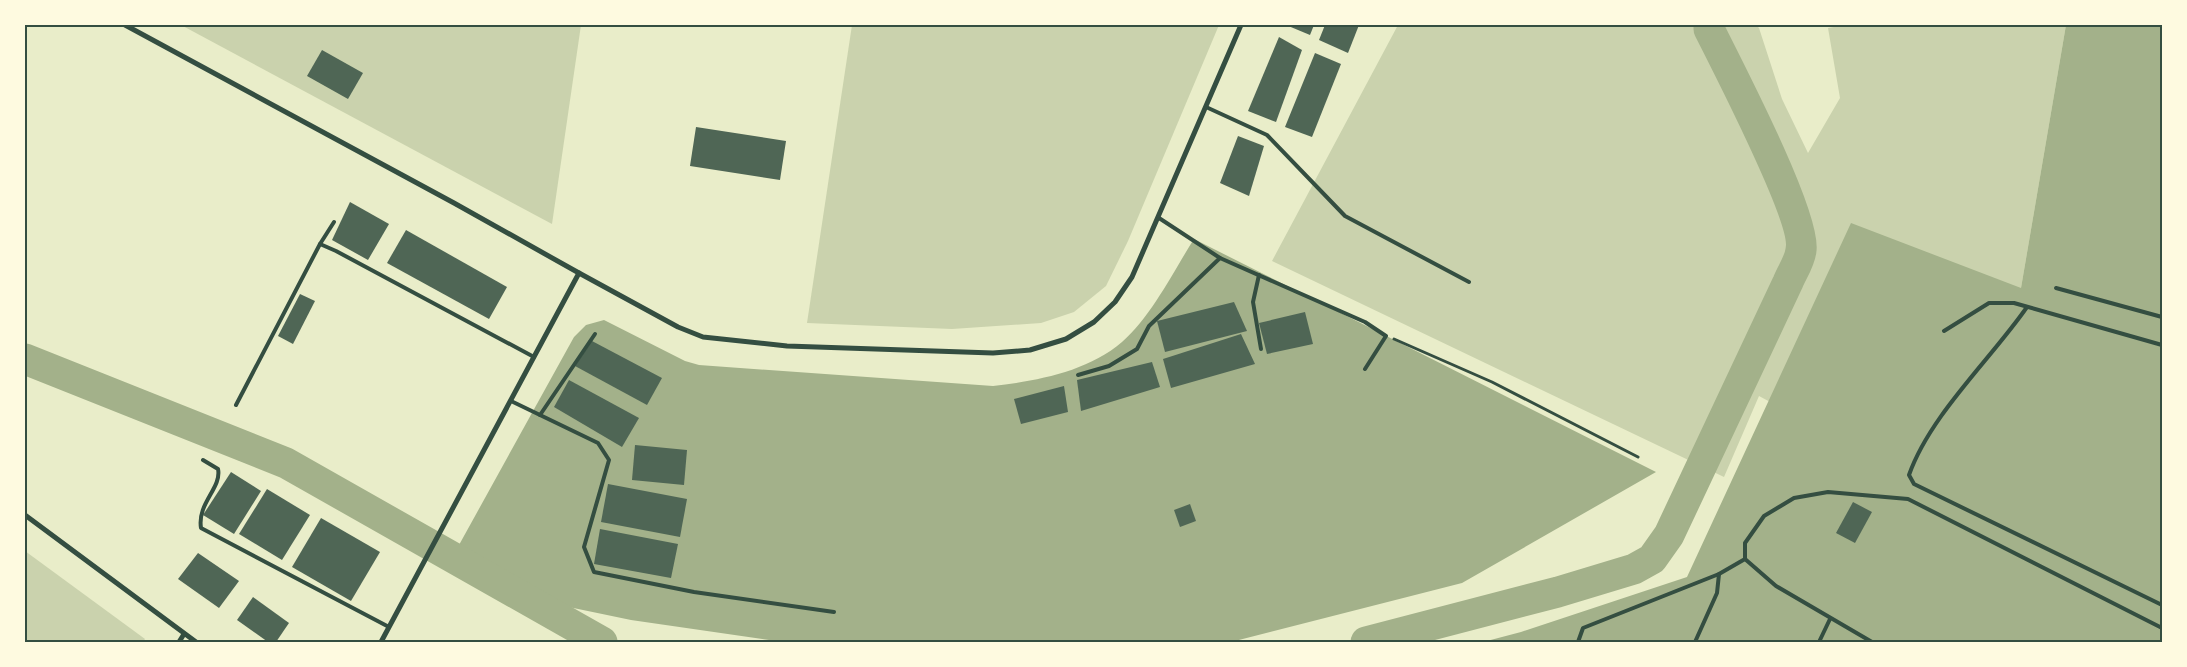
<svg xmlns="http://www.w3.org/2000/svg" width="2187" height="667" viewBox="0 0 2187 667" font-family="Merriweather,serif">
	<rect width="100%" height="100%" fill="#e9edc9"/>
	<g fill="#cad2ad">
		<polygon points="181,25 581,25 552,224"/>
		<polygon points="852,25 1219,25 1128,241 1106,286 1074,312 1041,323 952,329 807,323"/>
		<polygon points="1398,25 1756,25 1759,28 1782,99 1808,153 1840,98 1828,28 1845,25 2066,25 2021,288 1885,463 1759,396 1724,477 1272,261"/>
		<polygon points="25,551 145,639 143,642 25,642"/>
	</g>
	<g fill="#a3b18a">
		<polygon points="2066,25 2162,25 2162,642 1483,642 1521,632 1687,577 1851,223 2021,288"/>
		<path d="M1194,239L1656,472L1462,583L1231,642H783L631,620L559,605L459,545L574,337L586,325L604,320L685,361L699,365L993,386C1036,381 1087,372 1122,342C1151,317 1173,272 1194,239Z"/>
	</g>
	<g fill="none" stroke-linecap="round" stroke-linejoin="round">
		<g stroke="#a3b18a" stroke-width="31">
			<polyline points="25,359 286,463 602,642"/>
			<path d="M1366,642L1558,592L1634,569L1652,559L1669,535L1788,282C1792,272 1800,261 1801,250C1807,219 1727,65 1709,29V25"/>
		</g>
	</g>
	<g fill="#4f6655">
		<polygon points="1286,25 1314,25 1310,35"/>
		<polygon points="1325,25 1359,25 1348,53 1319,40"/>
		<polygon points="1279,37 1302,50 1276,122 1248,111"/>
		<polygon points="322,50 363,73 348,99 307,76"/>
		<polygon points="1315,53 1341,64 1312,137 1285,127"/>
		<polygon points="696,127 786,141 780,180 690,166"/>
		<polygon points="1238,136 1264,146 1249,196 1220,183"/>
		<polygon points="350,202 389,224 368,260 332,240"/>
		<polygon points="406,230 507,287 489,319 387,263"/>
		<polygon points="300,294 315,301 293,344 278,336"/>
		<polygon points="1234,302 1247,331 1165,352 1157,321"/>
		<polygon points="1305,312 1313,344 1267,354 1259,323"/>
		<polygon points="1241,334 1255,364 1171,388 1163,359"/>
		<polygon points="592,341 662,378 647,405 575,366"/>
		<polygon points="1152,362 1160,387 1081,411 1077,380"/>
		<polygon points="569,380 639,418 622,447 554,407"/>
		<polygon points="1064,386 1068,412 1021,424 1014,399"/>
		<polygon points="635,445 687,450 684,485 632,480"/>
		<polygon points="231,472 261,491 234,534 203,515"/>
		<polygon points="608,484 687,499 680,537 601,522"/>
		<polygon points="267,489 310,515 282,560 239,534"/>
		<polygon points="1853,502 1872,512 1855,543 1836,533"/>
		<polygon points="1190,504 1196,521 1180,527 1174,510"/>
		<polygon points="321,518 380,552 351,601 292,567"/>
		<polygon points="600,529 678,544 671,578 594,564"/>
		<polygon points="198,553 239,581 219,608 178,579"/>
		<polygon points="253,597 289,623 276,642 268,642 237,620"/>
	</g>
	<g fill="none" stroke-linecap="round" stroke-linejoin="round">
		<polyline stroke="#344e41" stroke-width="3" points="1394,339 1492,382 1638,457"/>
		<g stroke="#344e41" stroke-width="4">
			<polyline points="1206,107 1267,135 1345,216 1469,282"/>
			<polyline points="1159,218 1220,258 1365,322 1386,336 1365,369"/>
			<polyline points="320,244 336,251 534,357"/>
			<polyline points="1259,275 1253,302 1261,349"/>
			<polyline points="2056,288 2162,317"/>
			<path d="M2027,307C1991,359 1930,415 1909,475L1914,484L2162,605"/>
			<polyline points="1944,331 1989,303 2014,303 2162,345"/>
			<polyline points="1078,375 1109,366 1137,349 1149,326 1220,258"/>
			<polyline points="511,401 598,443 609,460 584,547 594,572 694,592 834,612"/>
			<polyline points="236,405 320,244 334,222"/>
			<polyline points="540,415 595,334"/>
			<path d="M203,460L218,469C222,488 197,503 201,528L389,627"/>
			<polyline points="1578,642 1583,628 1719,574 1745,559"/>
			<polyline points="1695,642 1717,593 1719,574"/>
			<polyline points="1819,642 1830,619"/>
			<polyline points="1872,642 1776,586 1745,559 1745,543 1764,516 1794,498 1828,492 1908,499 2162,628"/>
		</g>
		<g stroke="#344e41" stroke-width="5">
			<polyline points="125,25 454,203 579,273 678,327 703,337 787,346 993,353 1030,350 1066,339 1094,322 1115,302 1132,277 1241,25"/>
			<polyline points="25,515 196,642"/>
			<polyline points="179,642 184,634"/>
			<polyline points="381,642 579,273"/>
		</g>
	</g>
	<rect width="2187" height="667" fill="none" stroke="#fefae0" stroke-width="52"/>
	<rect x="26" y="26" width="2135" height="615" fill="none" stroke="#344e41" stroke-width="2"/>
</svg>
